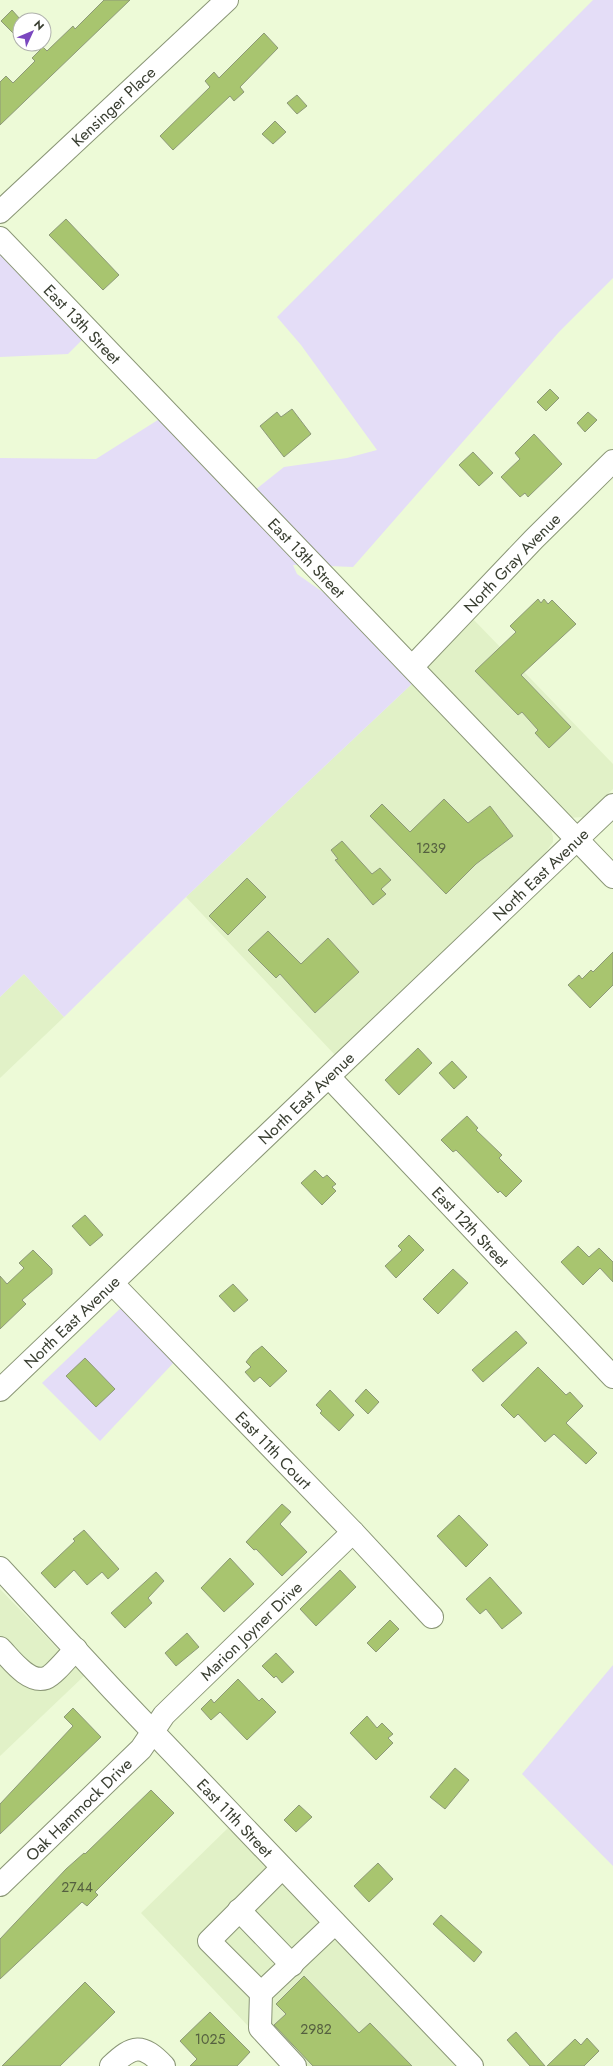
<svg xmlns="http://www.w3.org/2000/svg" width="613" height="2066" viewBox="0 0 613 2066" font-family="Jost,sans-serif">
	<rect width="100%" height="100%" fill="#edfad7"/>
	<g fill="#e1f1c7">
		<polygon points="471,617 613,764 613,789 583,817 568,818 427,668 427,664"/>
		<polygon points="414,682 550,826 553,837 553,842 545,853 335,1055 186,897"/>
		<polygon points="24,974 64,1017 0,1078 0,997"/>
		<polygon points="0,1589 84,1676 0,1756"/>
		<polygon points="228,1828 456,2066 286,2066 141,1913"/>
	</g>
	<g fill="#e4ddf7">
		<polygon points="593,0 613,0 613,278 559,332 353,567 328,566 255,490 284,467 347,458 377,450 301,345 277,317"/>
		<polygon points="0,251 84,338 68,354 0,357"/>
		<polygon points="161,418 303,565 293,565 297,574 340,604 414,682 186,897 64,1017 24,974 0,997 0,458 96,459"/>
		<polygon points="124,1305 177,1359 100,1441 42,1383"/>
		<polygon points="613,1665 613,1866 522,1774"/>
	</g>
	<g fill="#a8c56f" stroke="#8d9978">
		<polygon points="104,0 130,0 0,125 0,82 6,76 13,83 35,61 32,58 43,47 47,51 73,26 75,29"/>
		<polygon points="12,10 20,19 20,40 1,21"/>
		<polygon points="264,33 278,48 240,87 244,92 234,101 230,96 173,150 160,136 210,87 205,81 214,72 219,78"/>
		<polygon points="297,95 307,106 297,114 287,103"/>
		<polygon points="275,121 286,132 273,144 262,134"/>
		<polygon points="66,219 119,275 103,290 49,235"/>
		<polygon points="550,389 559,398 546,411 537,402"/>
		<polygon points="292,409 311,434 284,457 260,426 277,412 281,417"/>
		<polygon points="588,412 597,420 585,432 577,423"/>
		<polygon points="534,434 562,464 528,497 525,493 520,497 501,477 520,459 515,453"/>
		<polygon points="473,452 493,473 479,486 459,465"/>
		<polygon points="538,599 541,603 544,599 548,604 552,600 576,624 521,675 571,727 549,748 535,733 538,730 522,712 518,715 475,671 516,632 510,626"/>
		<polygon points="444,799 468,823 490,806 513,836 476,864 446,894 370,816 382,804 410,832"/>
		<polygon points="342,841 372,874 380,868 391,880 381,889 386,894 373,905 335,860 338,859 331,850"/>
		<polygon points="247,878 266,897 228,935 209,916"/>
		<polygon points="268,931 301,964 328,938 359,972 315,1013 280,974 276,978 248,950"/>
		<polygon points="613,952 613,985 590,1008 568,985 579,975 582,979 591,970 593,972"/>
		<polygon points="418,1048 432,1063 399,1095 385,1080"/>
		<polygon points="452,1061 467,1077 454,1089 439,1073"/>
		<polygon points="467,1116 478,1128 476,1130 502,1155 499,1158 522,1181 506,1197 500,1191 498,1193 456,1150 453,1152 441,1140"/>
		<polygon points="315,1170 323,1178 327,1175 336,1184 332,1187 336,1191 322,1205 301,1183"/>
		<polygon points="85,1215 103,1235 90,1246 72,1226"/>
		<polygon points="409,1235 424,1250 396,1278 385,1266 402,1250 398,1246"/>
		<polygon points="578,1246 589,1257 599,1248 613,1262 613,1282 600,1268 583,1285 561,1262"/>
		<polygon points="33,1250 52,1269 52,1274 22,1300 26,1304 0,1329 0,1276 7,1284 24,1268 19,1263"/>
		<polygon points="453,1269 468,1283 438,1314 423,1299"/>
		<polygon points="233,1284 248,1300 234,1312 219,1296"/>
		<polygon points="516,1331 527,1343 483,1382 472,1370"/>
		<polygon points="262,1346 287,1371 270,1387 260,1377 254,1382 245,1372 251,1367 246,1362 253,1353"/>
		<polygon points="85,1358 115,1389 96,1407 66,1376"/>
		<polygon points="538,1367 566,1395 570,1392 583,1406 566,1423 597,1453 586,1464 554,1434 545,1442 518,1414 514,1418 501,1405"/>
		<polygon points="366,1389 379,1402 368,1414 355,1401"/>
		<polygon points="330,1390 354,1415 339,1431 320,1413 322,1411 316,1405"/>
		<polygon points="282,1504 291,1512 280,1524 307,1552 282,1576 256,1549 254,1550 246,1542"/>
		<polygon points="459,1515 488,1545 466,1567 437,1536"/>
		<polygon points="84,1530 119,1569 108,1579 102,1572 87,1585 74,1570 55,1588 41,1573 75,1541 73,1539"/>
		<polygon points="230,1558 254,1584 224,1612 201,1588"/>
		<polygon points="340,1570 356,1587 316,1626 300,1609"/>
		<polygon points="156,1572 164,1581 148,1598 152,1603 125,1628 111,1613"/>
		<polygon points="490,1577 522,1613 502,1629 486,1609 480,1614 466,1599"/>
		<polygon points="390,1620 399,1629 376,1652 367,1643"/>
		<polygon points="187,1633 199,1647 176,1666 165,1653"/>
		<polygon points="276,1653 294,1672 282,1683 276,1676 274,1678 262,1666"/>
		<polygon points="238,1679 259,1701 262,1698 276,1712 247,1740 220,1712 211,1720 201,1709 211,1699 214,1703"/>
		<polygon points="73,1708 101,1737 0,1834 0,1804 73,1726 64,1717"/>
		<polygon points="367,1716 377,1728 382,1723 393,1734 388,1738 393,1743 376,1760 350,1733"/>
		<polygon points="455,1768 469,1780 445,1809 430,1797"/>
		<polygon points="151,1790 174,1813 95,1892 98,1895 87,1906 82,1902 0,1979 0,1939 66,1869 84,1853 85,1854"/>
		<polygon points="299,1805 312,1817 296,1832 284,1820"/>
		<polygon points="378,1863 393,1879 369,1902 354,1886"/>
		<polygon points="441,1915 482,1952 474,1962 433,1924"/>
		<polygon points="304,1976 359,2033 370,2023 412,2066 313,2066 274,2025 286,2014 276,2004"/>
		<polygon points="85,1982 115,2012 60,2066 2,2066"/>
		<polygon points="210,2012 250,2052 237,2066 190,2066 197,2059 180,2041"/>
		<polygon points="516,2032 545,2066 530,2066 507,2040"/>
		<polygon points="587,2038 599,2051 584,2066 547,2066 575,2039 581,2045"/>
	</g>
	<g fill="none" stroke-linecap="round" stroke-linejoin="round">
		<g stroke="#8a9676" stroke-width="24">
			<g id="minor">
				<path id="s1" d="M0,212L227,0"/>
				<path id="s2" d="M0,238L613,877"/>
				<path id="s3" d="M413,666L534,539L613,461"/>
				<path id="s4" d="M329,1077L613,1377"/>
				<path id="s5" d="M113,1284L353,1532L432,1617"/>
				<path d="M0,1648C10,1658 28,1684 46,1678C54,1675 69,1656 76,1649"/>
				<polyline points="282,1868 209,1941 261,1993 335,1923"/>
				<path id="s6" d="M0,1885L141,1749L164,1715L353,1532"/>
				<polyline points="239,1910 292,1965"/>
				<polyline points="261,1993 260,2028 295,2066"/>
				<path d="M111,2066C133,2045 142,2043 164,2066"/>
			</g>
		</g>
		<g stroke="#8a9676" stroke-width="24">
			<g id="major">
				<path id="s7" d="M0,1390L613,805"/>
				<path id="s8" d="M0,1568L113,1690L472,2066"/>
			</g>
		</g>
		<use href="#minor" stroke="#fff" stroke-width="22"/>
		<use href="#major" stroke="#fff" stroke-width="22"/>
	</g>
	<g text-anchor="middle" dominant-baseline="central" stroke-width="3" stroke-linejoin="round" paint-order="stroke">
		<g font-size="14" fill="#556040">
			<text x="431" y="848">1239</text>
			<text x="77" y="1887">2744</text>
			<text x="316" y="2029">2982</text>
			<text x="210" y="2039">1025</text>
		</g>
		<g font-size="16" fill="#393e31" stroke="#fff">
			<text stroke="none"><textPath href="#s1" startOffset="155">Kensinger Place</textPath></text>
			<text stroke="none"><textPath href="#s2" startOffset="119">East 13th Street</textPath></text>
			<text stroke="none"><textPath href="#s2" startOffset="443">East 13th Street</textPath></text>
			<text stroke="none"><textPath href="#s3" startOffset="143">North Gray Avenue</textPath></text>
			<text stroke="none"><textPath href="#s7" startOffset="747">North East Avenue</textPath></text>
			<text stroke="none"><textPath href="#s7" startOffset="423">North East Avenue</textPath></text>
			<text stroke="none"><textPath href="#s4" startOffset="206">East 12th Street</textPath></text>
			<text stroke="none"><textPath href="#s7" startOffset="99">North East Avenue</textPath></text>
			<text stroke="none"><textPath href="#s5" startOffset="231">East 11th Court</textPath></text>
			<text stroke="none"><textPath href="#s6" startOffset="358">Marion Joyner Drive</textPath></text>
			<text stroke="none"><textPath href="#s6" startOffset="109">Oak Hammock Drive</textPath></text>
			<text stroke="none"><textPath href="#s8" startOffset="343">East 11th Street</textPath></text>
		</g>
	</g>
	<g transform="translate(32 32) rotate(46)"><circle r="19" fill="#ffffff" stroke="#b0b2ad"/>
	<path d="M0-3L7 15L0 10L-7 15Z" fill="#7a47bf"/>
	<text y="-6" font-size="11" font-weight="bold" text-anchor="middle" fill="#393e31">N</text>
	</g>
</svg>
